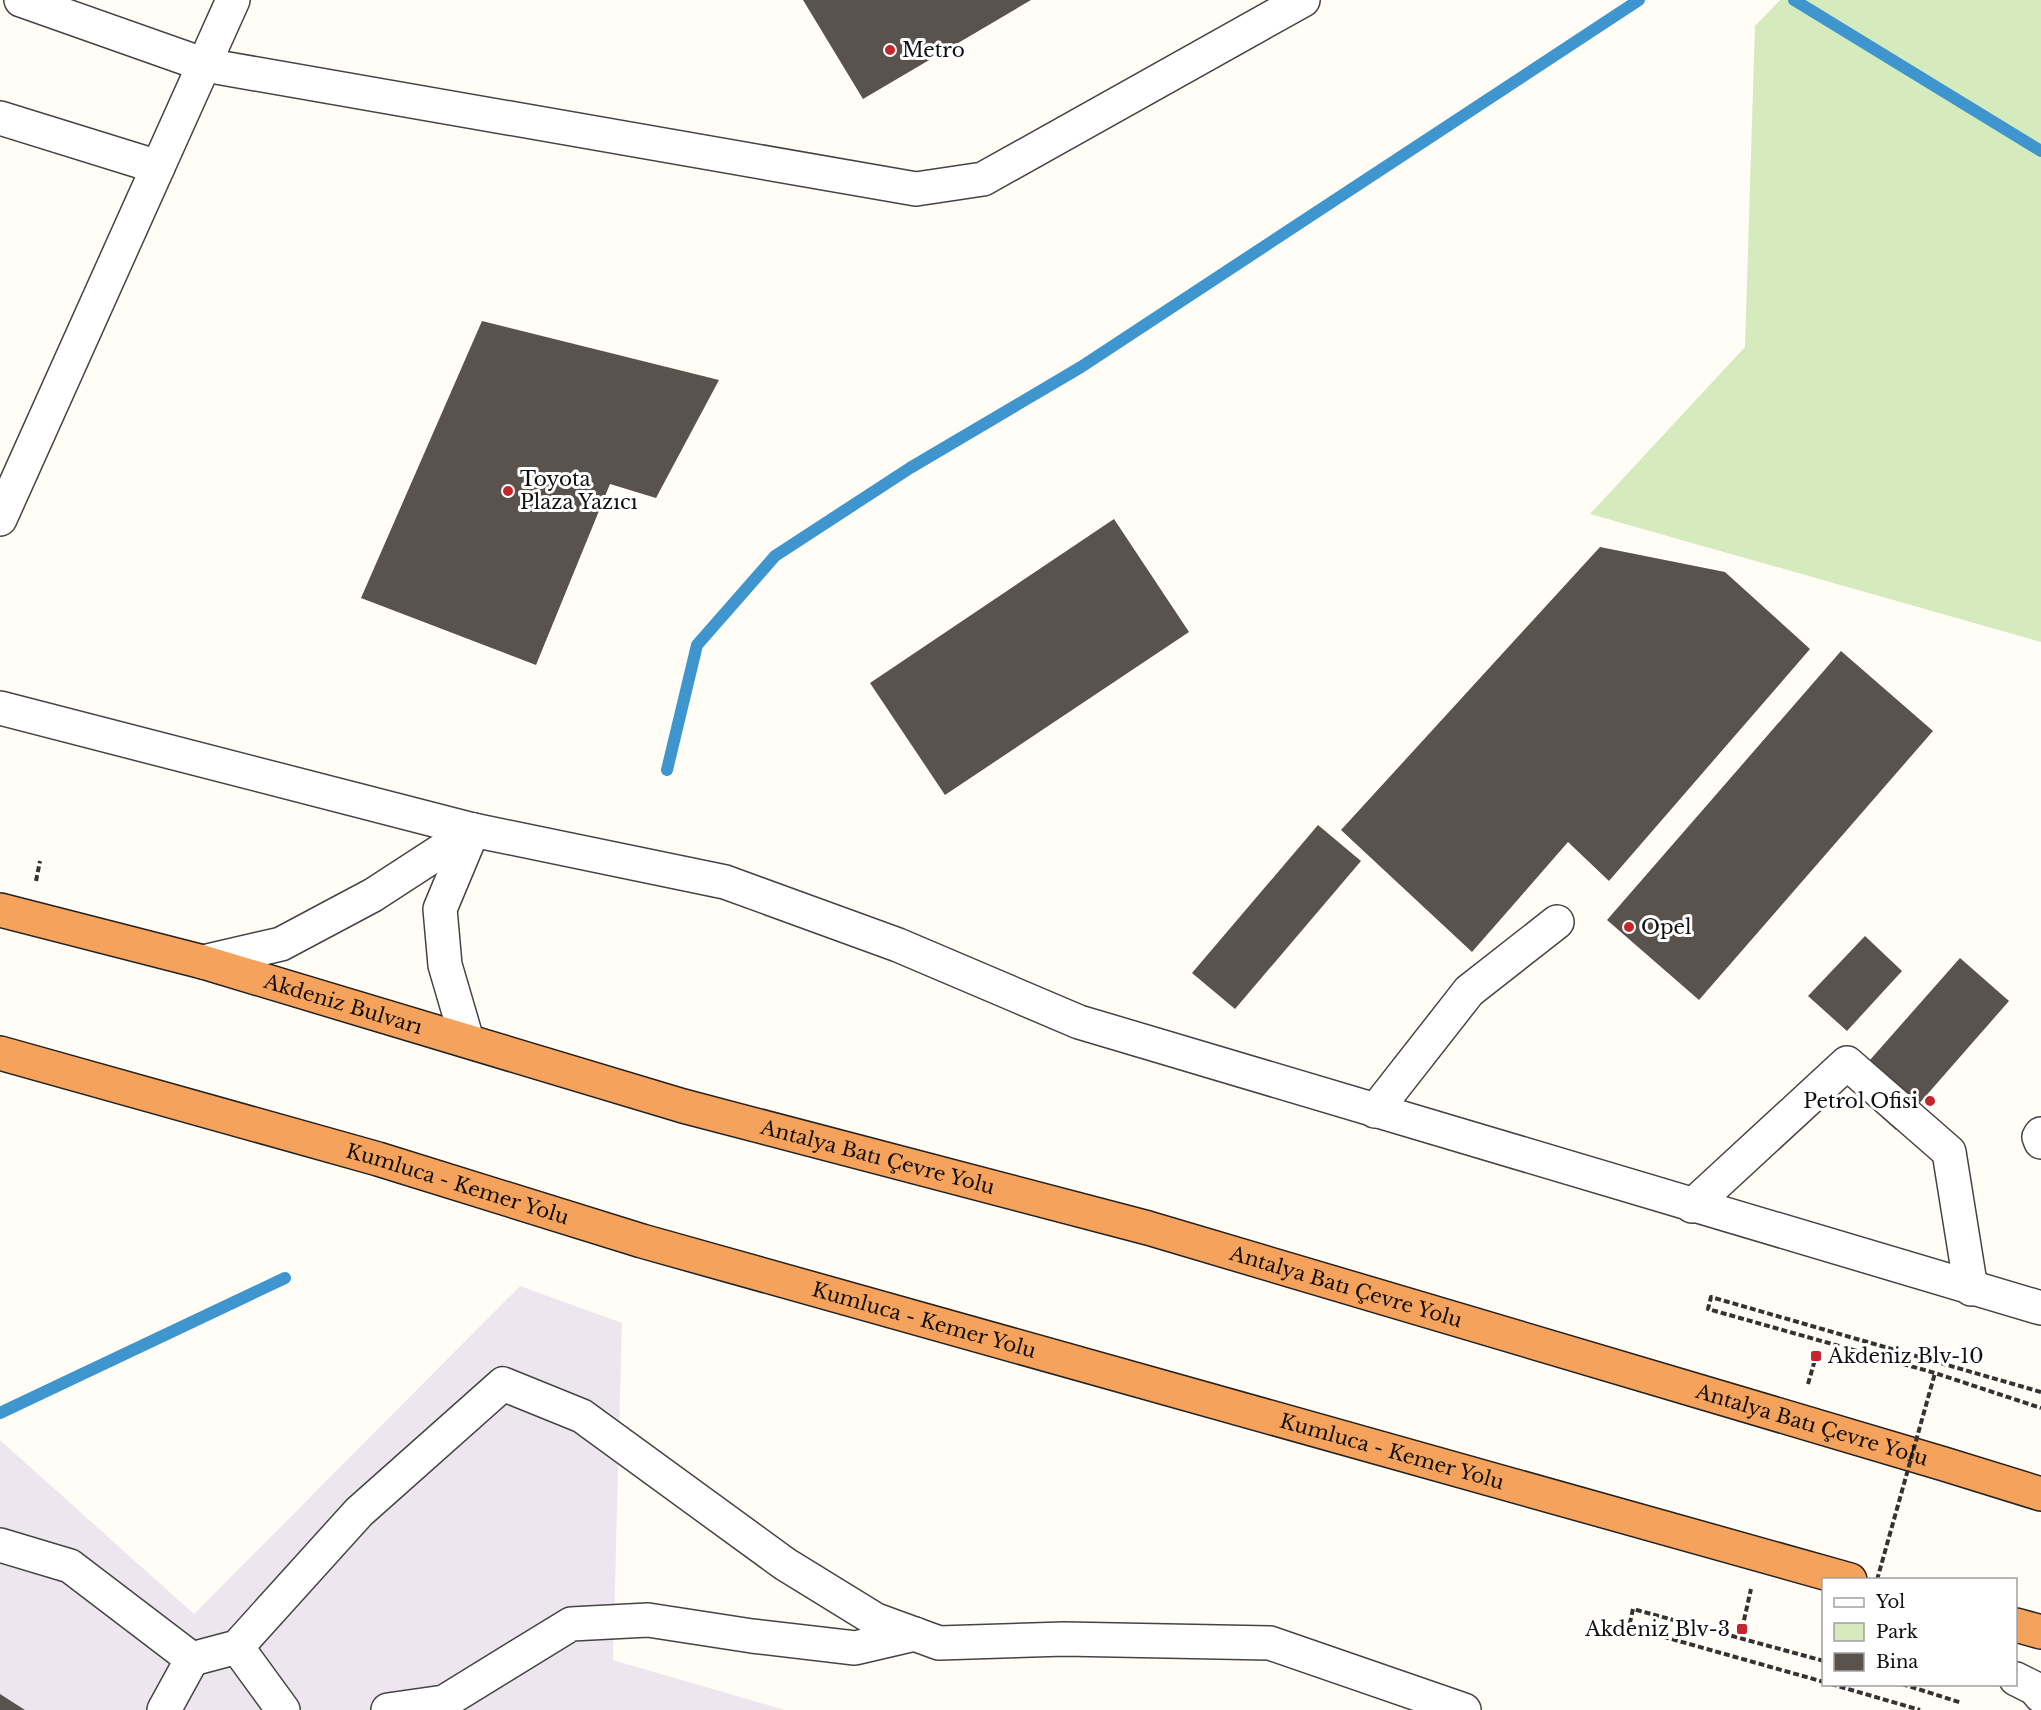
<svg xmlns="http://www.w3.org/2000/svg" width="2041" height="1710" viewBox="0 0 2041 1710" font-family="'Libre Baskerville',serif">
	<rect width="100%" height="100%" fill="#fffdf5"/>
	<polygon fill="#eee6ef" points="520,1286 622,1323 613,1660 785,1710 0,1710 0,1440 194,1614"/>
	<polygon fill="#d5ebbd" points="1780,0 2041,0 2041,642 1590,514 1745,347 1755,26"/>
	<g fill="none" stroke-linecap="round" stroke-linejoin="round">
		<g stroke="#3f96cf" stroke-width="12">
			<polyline points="1794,0 2041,151"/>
			<polyline points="667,770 697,645 775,556 910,468 1081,367 1639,0"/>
			<polyline points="0,1413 285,1278"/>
		</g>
	</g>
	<g fill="#5a524d">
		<polygon points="803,0 1031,0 863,99"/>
		<polygon points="482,321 719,380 656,498 610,484 536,665 361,598"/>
		<polygon points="1114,519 1189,632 945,795 870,683"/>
		<polygon points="1600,547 1725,572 1810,649 1609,881 1568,842 1472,952 1341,830"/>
		<polygon points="1841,651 1933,731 1699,1000 1607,920"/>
		<polygon points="1318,825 1361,861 1235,1009 1192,973"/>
		<polygon points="1865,936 1902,971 1847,1031 1808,996"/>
		<polygon points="1960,958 2009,1001 1896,1130 1847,1086"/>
		<polygon points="0,1694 25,1710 0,1710"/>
	</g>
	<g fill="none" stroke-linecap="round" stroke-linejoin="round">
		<g stroke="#444" stroke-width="36">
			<g id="minor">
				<polyline points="21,0 205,65 916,189 983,179 1303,0"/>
				<polyline points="0,118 158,167"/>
				<polyline points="0,519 233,0"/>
				<polyline points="0,708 473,830 725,882 898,945 1079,1022 2041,1308"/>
				<polyline points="203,962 281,944 373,895 473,830"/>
				<polyline points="467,1040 445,965 440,909 473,830"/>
				<polyline points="1375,1111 1469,991 1557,922"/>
				<polyline points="2041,1134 2039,1137 2041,1142"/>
				<polyline points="1692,1206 1847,1063 1949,1152 1971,1289"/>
				<polyline points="0,1545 70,1566 192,1659 237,1647 359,1512 503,1384 582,1416 785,1564 876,1620 939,1643 1064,1639 1270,1643 1464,1710"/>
				<polyline points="237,1647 283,1710"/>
				<polyline points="2016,1679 2034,1688 2041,1696"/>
				<polyline points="164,1710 192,1659"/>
				<polyline points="388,1710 444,1702 571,1624 648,1620 752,1636 855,1648 915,1634"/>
			</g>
		</g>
		<g stroke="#222" stroke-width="36">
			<g id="highway">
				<path id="s1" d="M0,910L203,962L683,1106L1148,1228L1944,1464L2041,1494"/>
				<path id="s2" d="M0,1053L378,1159L642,1241L1850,1580"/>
				<polyline points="2016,1625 2041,1632"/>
			</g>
		</g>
		<g stroke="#333" stroke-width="4" stroke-dasharray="6 3" stroke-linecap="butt">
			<polyline points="36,881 40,861"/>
			<polyline points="1808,1384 1816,1356"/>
			<polyline points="2041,1392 1711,1297 1708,1309 1935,1373 2041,1408"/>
			<polyline points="1742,1629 1751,1589"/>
			<polyline points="1824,1661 1633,1609 1629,1627 1824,1682"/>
			<polyline points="1831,1684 1920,1710"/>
			<polyline points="1902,1684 1962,1703"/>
		</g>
		<use href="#minor" stroke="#fff" stroke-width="33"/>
		<use href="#highway" stroke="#f5a25d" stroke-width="33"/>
		<polyline stroke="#333" stroke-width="4" stroke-dasharray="6 3" stroke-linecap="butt" points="1877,1580 1935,1373"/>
	</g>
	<g fill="#c4262e" stroke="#fff" stroke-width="2">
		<circle cx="890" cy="50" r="6"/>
		<circle cx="508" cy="491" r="6"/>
		<circle cx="1629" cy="927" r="6"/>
		<circle cx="1930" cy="1101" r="6"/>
		<rect x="1810" y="1350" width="12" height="12" rx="3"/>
		<rect x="1736" y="1623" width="12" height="12" rx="3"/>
	</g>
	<g text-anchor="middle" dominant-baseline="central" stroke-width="6" stroke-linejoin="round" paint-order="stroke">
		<g font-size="20" fill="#111" stroke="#fff" text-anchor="start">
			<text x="902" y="50">Metro</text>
			<text x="520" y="479">Toyota<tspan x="520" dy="23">Plaza Yazıcı</tspan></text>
			<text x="1641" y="927">Opel</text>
			<text x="1918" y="1101" text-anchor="end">Petrol Ofisi</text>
			<text x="1828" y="1356">Akdeniz Blv-10</text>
			<text x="1730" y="1629" text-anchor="end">Akdeniz Blv-3</text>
		</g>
		<g font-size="20" fill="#111" stroke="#fff">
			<text stroke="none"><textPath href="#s1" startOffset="356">Akdeniz Bulvarı</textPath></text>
			<text stroke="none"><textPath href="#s1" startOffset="912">Antalya Batı Çevre Yolu</textPath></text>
			<text stroke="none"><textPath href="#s2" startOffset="476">Kumluca - Kemer Yolu</textPath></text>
			<text stroke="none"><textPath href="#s1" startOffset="1398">Antalya Batı Çevre Yolu</textPath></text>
			<text stroke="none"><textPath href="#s2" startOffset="962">Kumluca - Kemer Yolu</textPath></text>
			<text stroke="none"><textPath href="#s1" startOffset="1884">Antalya Batı Çevre Yolu</textPath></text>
			<text stroke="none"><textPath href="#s2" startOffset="1448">Kumluca - Kemer Yolu</textPath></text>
		</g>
	</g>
	<rect x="1822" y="1578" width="195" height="108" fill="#ffffff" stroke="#a0a0a0" stroke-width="1.5"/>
	<rect x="1834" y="1598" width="30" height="9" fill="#ffffff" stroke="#a0a0a0" stroke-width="1.5"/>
	<text x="1876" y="1608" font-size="18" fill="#111111">Yol</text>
	<rect x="1834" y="1623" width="30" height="18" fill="#d5ebbd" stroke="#a0a0a0" stroke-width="1.5"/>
	<text x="1876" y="1638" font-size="18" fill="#111111">Park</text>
	<rect x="1834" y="1653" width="30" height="18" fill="#5a524d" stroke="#a0a0a0" stroke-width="1.5"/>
	<text x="1876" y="1668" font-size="18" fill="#111111">Bina</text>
</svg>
